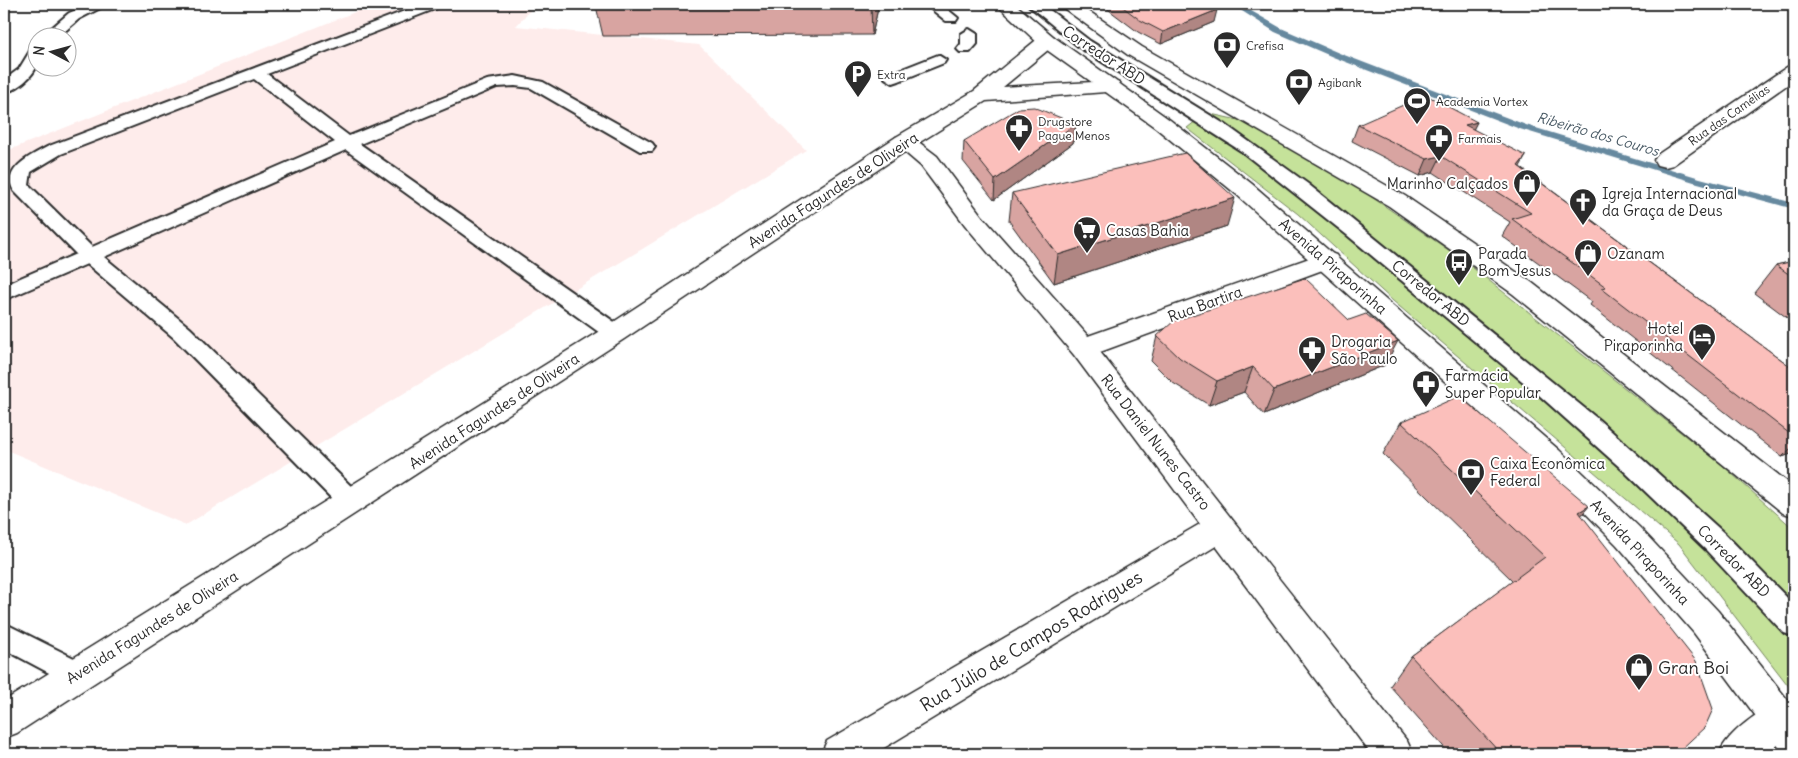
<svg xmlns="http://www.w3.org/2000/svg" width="1798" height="758" viewBox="0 0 1798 758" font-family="Delius,sans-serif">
	<rect width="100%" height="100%" fill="#fff"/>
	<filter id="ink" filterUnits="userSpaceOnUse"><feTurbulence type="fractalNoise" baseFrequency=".02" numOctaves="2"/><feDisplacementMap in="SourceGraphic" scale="10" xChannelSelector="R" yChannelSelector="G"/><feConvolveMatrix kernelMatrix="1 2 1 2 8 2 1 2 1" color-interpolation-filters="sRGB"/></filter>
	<g filter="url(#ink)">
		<polygon fill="#feeceb" points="375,4 536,4 516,26 699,45 806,150 186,525 4,449 4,152"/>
		<polygon fill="#c5e29a" stroke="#788662" points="1206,113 1252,123 1360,189 1463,260 1722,465 1794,529 1794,693 1679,544 1393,301 1298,214 1187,128"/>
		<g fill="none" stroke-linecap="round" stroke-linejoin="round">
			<polygon fill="#66899f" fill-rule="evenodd" points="1231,4 1239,4 1281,28 1339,53 1526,125 1700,178 1794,203 1794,209 1694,182 1520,129 1333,57 1275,32"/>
			<g stroke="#2b2b2b" stroke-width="4">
				<g id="lane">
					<polygon points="90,4 108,4 79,19 57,38 40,38 69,13"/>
					<path d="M423,4H442L440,7L267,74L349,136L487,80L515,76L543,82L652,143L655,147L652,151H640L531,88L515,86L497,87L360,144L623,328L626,333L623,338L615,340L607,338L346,150L104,257L190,328L360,495L364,502L360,509L351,512L342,509L174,338L87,264L4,300V285L76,254L14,191C0,169 34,154 49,146ZM254,79L335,142L92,247L29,185L31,172L61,154Z"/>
					<polygon points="925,4 941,4 958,18 956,21 946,21"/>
					<polygon points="1027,4 1042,4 1090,41 1226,125 1308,184 1599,420 1725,534 1794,605 1794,636 1784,633 1706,550 1624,471 1539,395 1347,235 1241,151 1079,47"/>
					<polygon points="969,29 977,34 977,44 970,52 960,52 957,49 961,44 961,34"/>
					<path d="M38,45C38,51 39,59 37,65C33,77 16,90 4,93V80L19,69L33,46Z"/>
					<polygon points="938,55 946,60 944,63 899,81 893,83 885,78 887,75"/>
					<polygon points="4,623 88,665 92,674 88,683 78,687 68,683 4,649"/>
				</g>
			</g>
			<g stroke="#2b2b2b" stroke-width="3">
				<g id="street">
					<polygon points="1794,65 1794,80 1673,165 1665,167 1657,165 1654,160 1657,155 1787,67"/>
					<polygon points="904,136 912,137 937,156 981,215 1088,336 1318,255 1327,252 1336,255 1339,260 1336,265 1100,352 1407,741 1413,754 1371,754 1216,546 874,754 821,754 827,741 1200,524 1074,355 965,225 921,166 893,142 896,137"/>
					<path d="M1782,701L1794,705V731L1766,754H1719C1727,733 1761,709 1782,701Z"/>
				</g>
			</g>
			<g stroke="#2b2b2b" stroke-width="3">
				<polygon id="secondary" points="1047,35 1054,37 1056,41 1054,45 1003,87 1112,81 1119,83 1122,87 1119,91 986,101 912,147 624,339 17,733 4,738 4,701 606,327 896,137 974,91 1040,37"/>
			</g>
			<g stroke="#2b2b2b" stroke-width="3">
				<g id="primary">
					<polygon points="996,4 1015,4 1054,37 1170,120 1252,184 1559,450 1639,527 1718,611 1794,708 1794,754 1781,750 1694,633 1617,545 1539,466 1236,194 1156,128 1040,45"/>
					<polygon points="1058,4 1078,4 1142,47 1405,196 1531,282 1794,487 1794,516 1783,513 1513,294 1389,206 1128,55"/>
				</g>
			</g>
			<use href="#lane" fill="#fff" fill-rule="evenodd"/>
			<use href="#street" fill="#fff" fill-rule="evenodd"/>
			<use href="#secondary" fill="#fff" fill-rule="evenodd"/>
			<use href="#primary" fill="#fff" fill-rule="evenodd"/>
		</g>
		<g fill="#d8a4a1" stroke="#2b2b2b">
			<polygon points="879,4 872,35 603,36 596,6"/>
			<polygon points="1101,4 1205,4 1214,22 1161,44 1138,32"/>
			<polygon points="1477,122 1473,129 1520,167 1794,369 1794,453 1782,457 1590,305 1592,302 1502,236 1510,222 1433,172 1420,176 1352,141 1358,125"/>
			<polygon points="1076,124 1073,143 994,200 963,161 964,141"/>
			<polygon points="1012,193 1227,226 1054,283 1009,221"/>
			<polygon points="1794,261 1794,323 1754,293 1776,265"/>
			<polygon points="1157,336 1385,365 1264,415 1244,392 1209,405 1173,383 1151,361"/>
			<polygon points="1401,422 1589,506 1581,515 1676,754 1450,754 1390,686 1411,656 1513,581 1383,454"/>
		</g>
		<g fill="#b08683" stroke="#2b2b2b">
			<polygon points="872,4 879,4 872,35 871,5"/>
			<polygon points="1217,10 1214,22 1161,44 1163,32"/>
			<polygon points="1477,122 1469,138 1465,125"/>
			<polygon points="1076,124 1073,143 994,200 995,180"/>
			<polygon points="1441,156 1433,172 1420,176 1427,159"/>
			<polygon points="1526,156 1517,172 1518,166"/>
			<polygon points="1235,198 1227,226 1054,283 1058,255"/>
			<polygon points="1398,341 1385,365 1264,415 1274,390"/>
			<polygon points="1253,367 1244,392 1209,405 1217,381"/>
			<polygon points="1794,445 1794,453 1782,457"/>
			<polygon points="1589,506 1563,538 1579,512"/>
		</g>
		<g fill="#fbbfbb" stroke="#2b2b2b">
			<polygon points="599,4 872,4 871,5 596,6"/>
			<polygon points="1119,4 1205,4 1217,10 1163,32 1140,20"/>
			<polygon points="1426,95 1477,122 1465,125 1526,156 1518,166 1794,369 1794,437 1601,288 1606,287 1512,219 1531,213 1441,156 1427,159 1358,125"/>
			<polygon points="1034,107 1076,124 995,180 964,141 1019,108"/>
			<polygon points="1185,153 1235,198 1058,255 1012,193"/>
			<polygon points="1794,261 1794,278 1776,265"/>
			<polygon points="1305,278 1349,320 1366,314 1398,341 1274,390 1253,367 1217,381 1180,358 1157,336 1174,321"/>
			<polygon points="1459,396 1589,506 1579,512 1696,661 1713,709 1705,727 1676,754 1501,754 1411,656 1545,557 1401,422"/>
		</g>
	</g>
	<defs>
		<g id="bank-pin" transform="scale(1.4375)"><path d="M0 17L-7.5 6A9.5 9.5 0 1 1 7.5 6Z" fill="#2b2b2b" stroke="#fff"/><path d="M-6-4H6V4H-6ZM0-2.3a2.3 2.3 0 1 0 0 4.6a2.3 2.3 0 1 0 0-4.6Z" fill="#fff"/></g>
		<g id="parking-pin" transform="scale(1.4375)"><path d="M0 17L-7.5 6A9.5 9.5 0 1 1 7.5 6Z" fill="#2b2b2b" stroke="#fff"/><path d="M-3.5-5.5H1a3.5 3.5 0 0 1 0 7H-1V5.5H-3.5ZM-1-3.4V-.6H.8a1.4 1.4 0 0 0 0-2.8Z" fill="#fff"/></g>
		<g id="stadium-pin" transform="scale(1.4375)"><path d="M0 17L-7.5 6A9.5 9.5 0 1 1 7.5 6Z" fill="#2b2b2b" stroke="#fff"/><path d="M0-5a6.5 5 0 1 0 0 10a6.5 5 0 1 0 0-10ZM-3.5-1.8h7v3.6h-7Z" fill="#fff"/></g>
		<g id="pharmacy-pin" transform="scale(1.4375)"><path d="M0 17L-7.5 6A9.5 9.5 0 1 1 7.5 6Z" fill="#2b2b2b" stroke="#fff"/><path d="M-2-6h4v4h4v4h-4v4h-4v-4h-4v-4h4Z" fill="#fff"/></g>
		<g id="shop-pin" transform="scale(1.4375)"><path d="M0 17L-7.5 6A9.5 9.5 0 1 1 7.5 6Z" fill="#2b2b2b" stroke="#fff"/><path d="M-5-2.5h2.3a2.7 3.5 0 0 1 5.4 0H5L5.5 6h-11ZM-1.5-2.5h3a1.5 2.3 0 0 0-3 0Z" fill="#fff"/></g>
		<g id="church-pin" transform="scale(1.4375)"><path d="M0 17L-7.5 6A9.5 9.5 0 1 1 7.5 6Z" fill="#2b2b2b" stroke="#fff"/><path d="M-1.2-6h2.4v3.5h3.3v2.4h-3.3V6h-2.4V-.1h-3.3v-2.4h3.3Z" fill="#fff"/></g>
		<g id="supermarket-pin" transform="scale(1.4375)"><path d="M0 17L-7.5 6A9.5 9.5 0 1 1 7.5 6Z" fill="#2b2b2b" stroke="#fff"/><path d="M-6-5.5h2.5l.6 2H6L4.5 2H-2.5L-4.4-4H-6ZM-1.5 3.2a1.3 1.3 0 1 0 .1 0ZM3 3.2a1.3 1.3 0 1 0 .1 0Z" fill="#fff"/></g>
		<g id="bus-pin" transform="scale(1.4375)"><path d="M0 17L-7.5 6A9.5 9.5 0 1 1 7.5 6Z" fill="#2b2b2b" stroke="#fff"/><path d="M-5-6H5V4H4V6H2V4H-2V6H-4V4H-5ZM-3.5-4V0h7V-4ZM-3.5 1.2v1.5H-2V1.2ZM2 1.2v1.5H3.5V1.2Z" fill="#fff"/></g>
		<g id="hotel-pin" transform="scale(1.4375)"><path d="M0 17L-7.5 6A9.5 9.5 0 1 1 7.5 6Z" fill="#2b2b2b" stroke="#fff"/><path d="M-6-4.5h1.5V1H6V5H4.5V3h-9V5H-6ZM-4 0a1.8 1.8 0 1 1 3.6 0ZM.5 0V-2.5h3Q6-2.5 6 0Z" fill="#fff"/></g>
	</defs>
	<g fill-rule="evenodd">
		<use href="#bank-pin" x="1227" y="45"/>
		<use href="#parking-pin" x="858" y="74"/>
		<use href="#bank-pin" x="1299" y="82"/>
		<use href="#stadium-pin" x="1417" y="101"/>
		<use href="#pharmacy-pin" x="1019" y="128"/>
		<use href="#pharmacy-pin" x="1439" y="138"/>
		<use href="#shop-pin" x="1527" y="183"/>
		<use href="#church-pin" x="1583" y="202"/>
		<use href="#supermarket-pin" x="1087" y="230"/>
		<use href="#shop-pin" x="1588" y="253"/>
		<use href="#bus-pin" x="1459" y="262"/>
		<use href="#hotel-pin" x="1702" y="337"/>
		<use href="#pharmacy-pin" x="1312" y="350"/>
		<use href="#pharmacy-pin" x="1426" y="384"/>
		<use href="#bank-pin" x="1471" y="472"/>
		<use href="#shop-pin" x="1639" y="667"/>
	</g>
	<g text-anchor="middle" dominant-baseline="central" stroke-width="4" stroke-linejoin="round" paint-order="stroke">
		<g font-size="12" fill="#2b2b2b" stroke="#fff" text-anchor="start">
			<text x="1246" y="45">Crefisa</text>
			<text x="877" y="74">Extra</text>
			<text x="1318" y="82">Agibank</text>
			<text x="1436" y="101">Academia Vortex</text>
			<text x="1038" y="121">Drugstore<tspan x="1038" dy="14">Pague Menos</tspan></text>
			<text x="1458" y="138">Farmais</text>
		</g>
		<g font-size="12" fill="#2b2b2b" stroke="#fff">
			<text transform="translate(1729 115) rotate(-35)">Rua das Camélias</text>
		</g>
		<g font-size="14" font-style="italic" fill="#495a65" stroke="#fff">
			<text transform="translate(1598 134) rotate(16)">Ribeirão dos Couros</text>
		</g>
		<g font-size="15" fill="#2b2b2b" stroke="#fff">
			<text transform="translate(1104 55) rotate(33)">Corredor ABD</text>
			<text transform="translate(833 190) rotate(-33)">Avenida Fagundes de Oliveira</text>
			<text transform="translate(1333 266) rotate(41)">Avenida Piraporinha</text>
			<text transform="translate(1431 293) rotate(39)">Corredor ABD</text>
			<text transform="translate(1205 304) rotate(-20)">Rua Bartira</text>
			<text transform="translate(494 411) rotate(-33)">Avenida Fagundes de Oliveira</text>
			<text transform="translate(1156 442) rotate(52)">Rua Daniel Nunes Castro</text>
			<text transform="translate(1640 552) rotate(47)">Avenida Piraporinha</text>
			<text transform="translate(1734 561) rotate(45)">Corredor ABD</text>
			<text transform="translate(152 627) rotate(-32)">Avenida Fagundes de Oliveira</text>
		</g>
		<g font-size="15" fill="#2b2b2b" stroke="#fff" text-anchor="start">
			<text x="1508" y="183" text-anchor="end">Marinho Calçados</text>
			<text x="1602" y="193">Igreja Internacional<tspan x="1602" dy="17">da Graça de Deus</tspan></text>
			<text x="1106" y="230">Casas Bahia</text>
			<text x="1478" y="253">Parada<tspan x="1478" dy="17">Bom Jesus</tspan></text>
			<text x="1607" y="253">Ozanam</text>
			<text x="1683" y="328" text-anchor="end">Hotel<tspan x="1683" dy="17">Piraporinha</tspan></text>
			<text x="1331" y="341">Drogaria<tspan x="1331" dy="17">São Paulo</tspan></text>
			<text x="1445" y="375">Farmácia<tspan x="1445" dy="17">Super Popular</tspan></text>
			<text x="1490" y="463">Caixa Econômica<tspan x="1490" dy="17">Federal</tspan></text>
		</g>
		<g font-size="18" fill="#2b2b2b" stroke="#fff">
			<text transform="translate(1031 641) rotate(-31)">Rua Júlio de Campos Rodrigues</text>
		</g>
		<g font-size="18" fill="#2b2b2b" stroke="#fff" text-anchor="start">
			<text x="1658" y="667">Gran Boi</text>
		</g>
	</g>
	<rect width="1798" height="758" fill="none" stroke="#fff" stroke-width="20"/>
	<rect x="10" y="10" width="1778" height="738" fill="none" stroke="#2b2b2b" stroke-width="2" filter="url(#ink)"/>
	<g transform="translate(52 52) rotate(276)"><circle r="24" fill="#ffffff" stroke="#aaaaaa"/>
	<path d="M0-4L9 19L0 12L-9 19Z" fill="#2b2b2b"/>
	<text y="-8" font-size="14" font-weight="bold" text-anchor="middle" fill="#2b2b2b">N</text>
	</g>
</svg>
